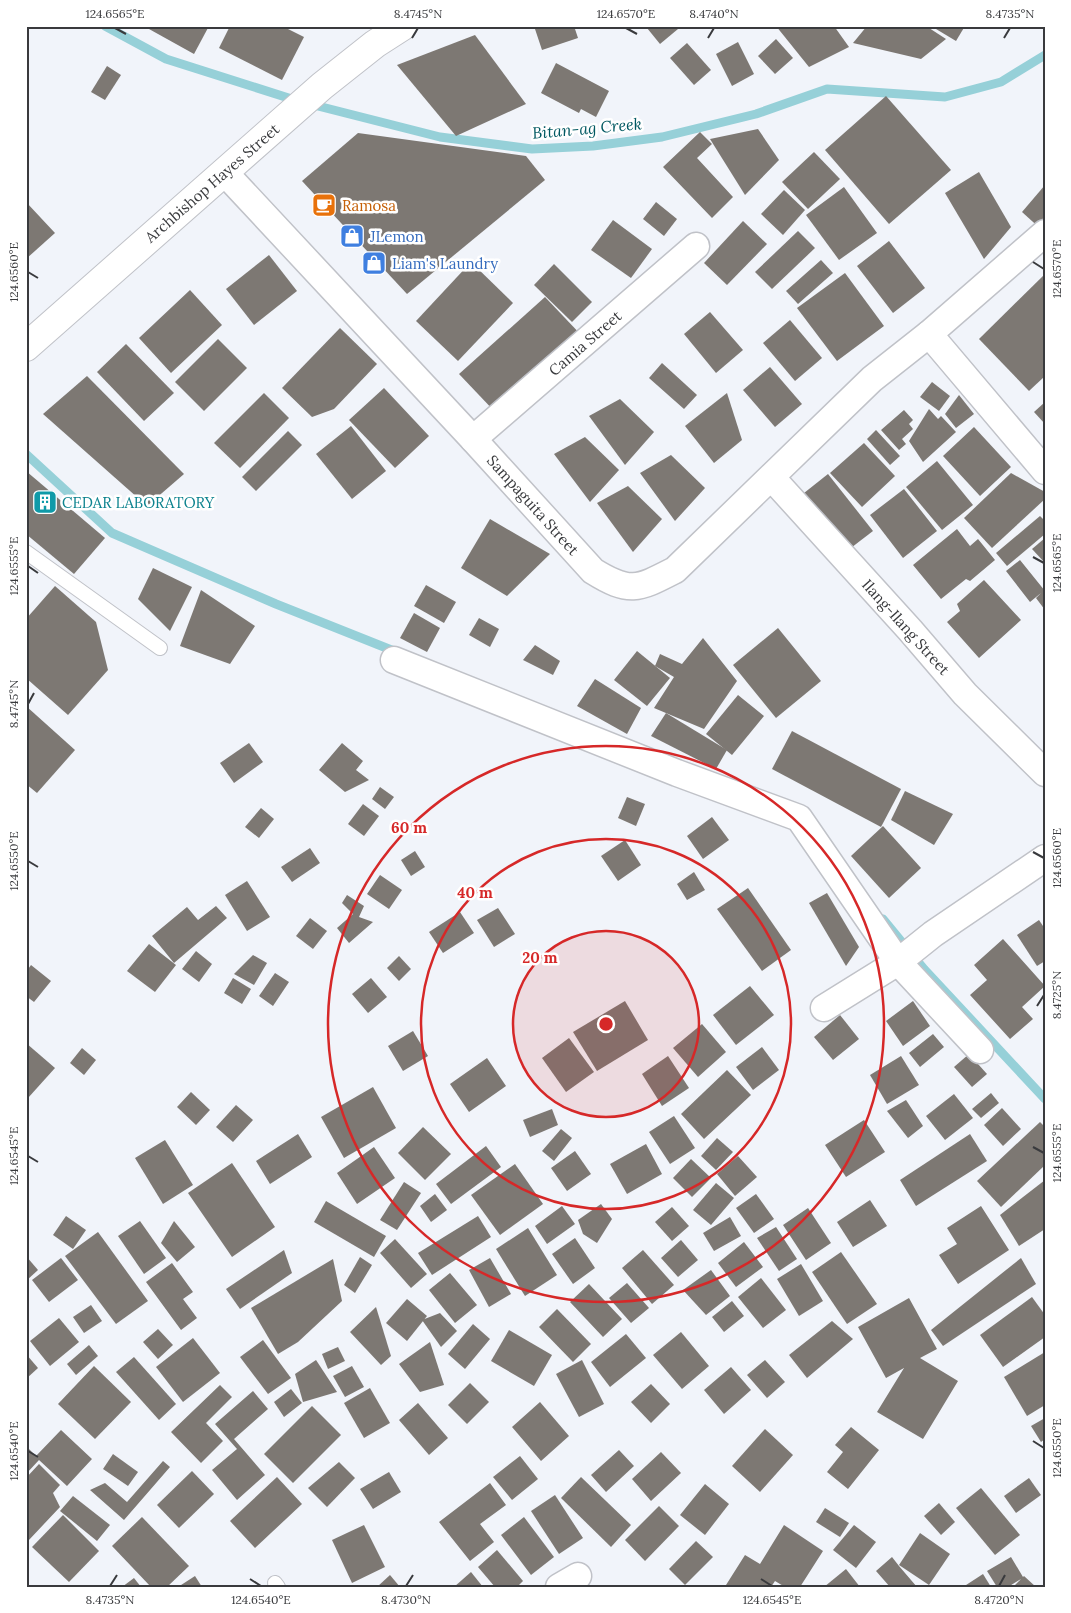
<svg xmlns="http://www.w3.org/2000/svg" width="1071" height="1613" viewBox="0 0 1071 1613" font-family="Lora,serif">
	<rect width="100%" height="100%" fill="#f1f4fa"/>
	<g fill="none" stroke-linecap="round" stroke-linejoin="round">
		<g stroke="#96d0d8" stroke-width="9">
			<polyline points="105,26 166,59 298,101"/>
			<polyline points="310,104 440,137 532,149 593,146 662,137 756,114 827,89 945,97 1001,82 1045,55"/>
			<polyline points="26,454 112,533 276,604 399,653"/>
			<polyline points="883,919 924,969 1045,1099"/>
		</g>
	</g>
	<g fill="#7d7873">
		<polygon points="150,26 209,26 194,54 149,29"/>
		<polygon points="230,26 282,26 304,37 282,80 219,48"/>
		<polygon points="534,26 574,26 578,38 542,50"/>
		<polygon points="649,26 675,26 678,29 660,44 647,28"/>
		<polygon points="776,26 834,26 849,47 809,67"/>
		<polygon points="867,26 926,26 946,39 921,59 853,43"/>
		<polygon points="931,26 965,26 956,41"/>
		<polygon points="475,35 526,104 456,136 397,65"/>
		<polygon points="776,39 793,58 775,74 758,56"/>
		<polygon points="738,42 754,74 732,86 716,54"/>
		<polygon points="687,43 711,70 694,85 670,58"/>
		<polygon points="556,63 609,91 596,117 581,109 579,113 541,93"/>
		<polygon points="107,66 121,75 105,100 91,92"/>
		<polygon points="886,96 951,170 889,224 825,150"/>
		<polygon points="758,129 779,160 745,195 710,139"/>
		<polygon points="700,132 712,144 697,158 733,197 712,218 663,167"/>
		<polygon points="358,133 526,156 545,180 407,294 302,181"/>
		<polygon points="814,152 840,179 808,209 782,182"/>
		<polygon points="979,172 1011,227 984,259 945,193"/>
		<polygon points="1045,185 1045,229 1043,231 1022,212"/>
		<polygon points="844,187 877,233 839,260 806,215"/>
		<polygon points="784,190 805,210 783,235 761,214"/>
		<polygon points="26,202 55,233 26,259"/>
		<polygon points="656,202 677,219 664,236 643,219"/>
		<polygon points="613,220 652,249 631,278 591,250"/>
		<polygon points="743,221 767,244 727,285 704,263"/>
		<polygon points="798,231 815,248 772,289 755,272"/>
		<polygon points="889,241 925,288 893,313 857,266"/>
		<polygon points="269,255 297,291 254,325 226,289"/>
		<polygon points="821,260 833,273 798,304 786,291"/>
		<polygon points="471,262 513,303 458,361 416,321"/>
		<polygon points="554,264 592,302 572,322 534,285"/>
		<polygon points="845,273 884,326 837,361 797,308"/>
		<polygon points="1045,274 1045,376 1029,391 979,339"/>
		<polygon points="190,290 222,325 171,373 139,338"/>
		<polygon points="545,297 584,338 497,414 459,374"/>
		<polygon points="710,312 743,350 716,373 684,334"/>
		<polygon points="790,320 822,358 795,381 763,343"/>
		<polygon points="340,328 377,364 334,409 312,417 282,388"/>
		<polygon points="218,339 247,368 204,411 175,382"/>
		<polygon points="126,344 174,393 144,421 97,372"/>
		<polygon points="662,363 697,395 684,409 649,378"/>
		<polygon points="770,367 802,404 775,427 743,390"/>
		<polygon points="87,376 184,474 147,506 43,414"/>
		<polygon points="932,382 950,396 939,411 920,397"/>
		<polygon points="384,388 429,436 395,468 349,420"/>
		<polygon points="264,393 289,418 240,468 214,443"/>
		<polygon points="727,393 742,440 714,463 685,426"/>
		<polygon points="959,395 974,414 956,428 945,414"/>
		<polygon points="620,399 654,432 625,465 589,416"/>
		<polygon points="1045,402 1045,424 1034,412"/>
		<polygon points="929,409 938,419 941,416 956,432 923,462 909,441"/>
		<polygon points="904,410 913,420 909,424 913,429 902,439 906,444 899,450 881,430"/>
		<polygon points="351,426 386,471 352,499 316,454"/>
		<polygon points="974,427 1011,467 980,496 943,456"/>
		<polygon points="876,430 900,456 890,465 867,439"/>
		<polygon points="288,431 302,445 256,491 242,477"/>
		<polygon points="585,437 619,470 590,502 554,454"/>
		<polygon points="864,443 895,476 862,507 830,473"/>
		<polygon points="671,455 705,488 675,521 640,473"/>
		<polygon points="937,461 973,505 942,530 906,487"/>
		<polygon points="26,471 105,538 74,574 26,534"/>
		<polygon points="1011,473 1045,492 1045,499 992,548 964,518"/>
		<polygon points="828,474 873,531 843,554 799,497"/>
		<polygon points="628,486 662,519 633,552 597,503"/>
		<polygon points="904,489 937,531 903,558 870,515"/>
		<polygon points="1040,516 1045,521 1045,534 1007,566 996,553"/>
		<polygon points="490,519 550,554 507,596 461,568"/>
		<polygon points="957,529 970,546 978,539 995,560 970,581 966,579 941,599 913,565"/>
		<polygon points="1045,538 1045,563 1032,549"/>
		<polygon points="1020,560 1045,591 1045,610 1036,598 1041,593 1030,602 1006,571"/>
		<polygon points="153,568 192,587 170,631 138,599"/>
		<polygon points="984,580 1021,620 979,658 947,622 960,611 957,604"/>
		<polygon points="426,585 456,602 444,623 414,606"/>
		<polygon points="55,586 96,622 108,670 68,715 26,678 26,619"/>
		<polygon points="201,590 255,626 230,664 180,646"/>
		<polygon points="414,613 440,628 427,652 400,638"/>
		<polygon points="479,618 499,629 490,647 469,635"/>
		<polygon points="778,628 821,681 776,718 733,665"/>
		<polygon points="703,638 737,681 704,729 654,708 674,677 655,666 660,654 682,664"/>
		<polygon points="535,645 560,661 553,675 523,660"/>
		<polygon points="637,651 670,678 647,706 614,680"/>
		<polygon points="595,679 641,708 627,734 577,706"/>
		<polygon points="738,695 764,716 732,755 706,734"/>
		<polygon points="26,706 75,750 37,793 26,784"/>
		<polygon points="666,713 727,750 716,769 651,736"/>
		<polygon points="792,731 901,789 881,827 772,769"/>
		<polygon points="249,743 263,762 234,783 220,763"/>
		<polygon points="342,743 363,761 356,770 369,780 345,792 319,770"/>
		<polygon points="380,787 394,797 385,809 372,799"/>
		<polygon points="905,791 953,814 934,845 891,820"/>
		<polygon points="627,797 645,804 636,826 618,818"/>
		<polygon points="363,804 379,816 364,836 348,824"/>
		<polygon points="261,808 274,819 259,838 245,827"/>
		<polygon points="712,817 729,840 703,859 687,836"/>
		<polygon points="883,826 921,868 889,898 851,856"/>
		<polygon points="625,840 641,865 618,881 601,856"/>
		<polygon points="310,848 320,863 292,882 281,867"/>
		<polygon points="415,851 425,867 411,876 401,860"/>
		<polygon points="694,872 705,890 687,900 677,884"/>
		<polygon points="380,875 402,890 389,909 367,894"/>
		<polygon points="247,881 270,917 247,931 225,895"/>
		<polygon points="748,888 791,950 762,971 717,909"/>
		<polygon points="827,893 859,947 846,966 809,903"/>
		<polygon points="347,895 364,906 359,917 373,922 349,943 337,928 353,914 342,903"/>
		<polygon points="216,906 227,918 174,963 152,936 187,907 198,920"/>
		<polygon points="498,908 515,934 494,947 477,920"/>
		<polygon points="460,912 474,933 443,953 429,932"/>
		<polygon points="310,918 327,931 313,949 296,936"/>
		<polygon points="1039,920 1045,929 1045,961 1037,966 1017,935"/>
		<polygon points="1003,939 1045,986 1022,1007 1033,1019 1010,1039 970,995 987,980 974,965"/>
		<polygon points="149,944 176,965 155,992 127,971"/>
		<polygon points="196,951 212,964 199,982 182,969"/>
		<polygon points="253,955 267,963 254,985 234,974"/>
		<polygon points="399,956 411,969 399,981 387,968"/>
		<polygon points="31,965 51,981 34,1002 26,996 26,972"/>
		<polygon points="275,973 289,982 273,1006 259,996"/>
		<polygon points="233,978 251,989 242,1004 224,993"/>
		<polygon points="371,978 387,997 368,1013 352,994"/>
		<polygon points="750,986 774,1015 736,1045 713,1015"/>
		<polygon points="625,1001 648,1040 597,1071 573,1032"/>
		<polygon points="913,1001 930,1026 903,1046 886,1021"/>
		<polygon points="840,1015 859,1039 833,1060 814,1037"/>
		<polygon points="702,1024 726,1052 698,1077 673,1048"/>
		<polygon points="413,1031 428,1056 403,1071 388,1046"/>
		<polygon points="933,1034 944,1047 920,1067 909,1053"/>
		<polygon points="569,1038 594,1072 566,1092 542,1058"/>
		<polygon points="26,1043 55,1068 28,1098 26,1096"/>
		<polygon points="762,1047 779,1070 753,1090 736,1067"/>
		<polygon points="82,1048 96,1060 84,1075 70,1063"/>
		<polygon points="969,1054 987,1074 972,1087 954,1067"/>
		<polygon points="668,1056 689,1088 662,1106 642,1074"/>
		<polygon points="901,1056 919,1085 887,1104 870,1075"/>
		<polygon points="487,1058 506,1086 469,1112 450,1084"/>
		<polygon points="727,1070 751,1095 704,1139 681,1114"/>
		<polygon points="373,1087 396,1128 344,1158 321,1117"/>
		<polygon points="191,1092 210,1110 196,1125 177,1107"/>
		<polygon points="991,1093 999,1103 981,1118 972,1109"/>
		<polygon points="954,1094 973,1118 945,1140 926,1116"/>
		<polygon points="906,1100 923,1126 908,1138 887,1111"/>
		<polygon points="236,1105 253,1120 233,1142 216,1127"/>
		<polygon points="1002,1108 1021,1129 1003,1146 984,1125"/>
		<polygon points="552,1109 558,1125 530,1137 523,1120"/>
		<polygon points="674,1116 695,1148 670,1164 649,1132"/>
		<polygon points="864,1120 885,1152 846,1177 825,1145"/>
		<polygon points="1040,1122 1045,1127 1045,1165 1001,1207 977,1181"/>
		<polygon points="423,1127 451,1154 425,1180 398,1153"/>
		<polygon points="561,1129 572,1138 554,1161 542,1151"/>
		<polygon points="298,1134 312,1157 270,1184 256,1161"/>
		<polygon points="970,1134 987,1161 916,1206 900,1180"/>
		<polygon points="717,1138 733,1152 716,1170 701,1156"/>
		<polygon points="165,1140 193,1185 163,1204 135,1158"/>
		<polygon points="646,1144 662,1174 627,1194 610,1164"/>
		<polygon points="486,1146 501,1167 451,1204 436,1184"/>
		<polygon points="374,1147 395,1178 357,1204 337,1173"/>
		<polygon points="575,1151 591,1174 567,1191 551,1168"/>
		<polygon points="738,1156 757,1177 735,1196 717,1174"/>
		<polygon points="691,1159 711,1178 692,1197 673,1178"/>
		<polygon points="232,1163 275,1227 232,1257 188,1193"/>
		<polygon points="515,1164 543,1204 500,1235 471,1195"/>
		<polygon points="1045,1180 1045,1229 1019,1246 1000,1215"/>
		<polygon points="404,1182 421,1193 397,1230 380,1220"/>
		<polygon points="716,1183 734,1198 711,1225 693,1210"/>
		<polygon points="435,1194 447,1210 431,1222 420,1206"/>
		<polygon points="756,1194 774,1219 754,1233 736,1208"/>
		<polygon points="870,1200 887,1226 853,1247 837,1222"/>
		<polygon points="326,1201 386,1236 374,1257 314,1222"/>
		<polygon points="601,1204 612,1219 597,1243 583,1234 578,1220"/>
		<polygon points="562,1206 575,1224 547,1244 535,1226"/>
		<polygon points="981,1206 1009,1250 958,1284 939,1255 957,1244 947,1228"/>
		<polygon points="672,1207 689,1226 672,1241 655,1222"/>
		<polygon points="808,1208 831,1243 806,1260 783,1225"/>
		<polygon points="66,1216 86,1230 73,1249 53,1235"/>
		<polygon points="478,1216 491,1237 432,1275 418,1253"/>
		<polygon points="730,1217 741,1236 714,1251 703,1233"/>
		<polygon points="140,1221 166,1258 144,1274 118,1236"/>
		<polygon points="174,1221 195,1247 177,1262 161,1243"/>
		<polygon points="776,1227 797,1259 779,1271 757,1238"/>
		<polygon points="528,1228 557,1275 525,1296 496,1249"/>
		<polygon points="98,1232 148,1301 116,1324 65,1256"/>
		<polygon points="575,1238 595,1268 573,1284 552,1254"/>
		<polygon points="395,1239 427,1274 411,1288 380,1253"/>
		<polygon points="681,1240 698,1260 678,1277 661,1258"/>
		<polygon points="744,1242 763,1267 736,1287 718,1263"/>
		<polygon points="284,1250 292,1273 240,1309 226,1289"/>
		<polygon points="643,1250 674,1285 652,1304 622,1268"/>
		<polygon points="841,1252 877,1304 847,1324 812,1272"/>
		<polygon points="26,1256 38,1270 26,1281"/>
		<polygon points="360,1257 372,1265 355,1293 344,1285"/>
		<polygon points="61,1258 78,1280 49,1302 32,1280"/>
		<polygon points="490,1258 511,1294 489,1307 469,1270"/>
		<polygon points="1021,1258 1036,1284 943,1346 931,1330"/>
		<polygon points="333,1259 342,1301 298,1342 278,1354 251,1308"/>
		<polygon points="172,1263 193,1292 183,1299 197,1318 181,1330 146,1282"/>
		<polygon points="801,1264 823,1301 799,1316 777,1279"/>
		<polygon points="711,1270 730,1296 706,1315 683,1290"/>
		<polygon points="450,1273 477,1305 455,1323 429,1290"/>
		<polygon points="761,1278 786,1310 763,1328 738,1297"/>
		<polygon points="627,1283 649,1308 631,1323 609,1298"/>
		<polygon points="589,1284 622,1319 603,1337 570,1302"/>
		<polygon points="1032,1297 1045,1315 1045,1337 1003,1367 980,1335"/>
		<polygon points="909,1298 937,1349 920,1358 958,1381 923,1439 877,1412 904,1368 886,1378 858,1327"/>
		<polygon points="407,1299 427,1316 407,1341 386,1323"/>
		<polygon points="732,1301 744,1316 724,1332 712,1317"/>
		<polygon points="91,1305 102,1321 84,1333 73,1317"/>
		<polygon points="376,1307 391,1356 381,1365 350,1332"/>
		<polygon points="557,1309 591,1344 573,1362 539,1327"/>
		<polygon points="440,1313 457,1331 441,1347 422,1320"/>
		<polygon points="59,1318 79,1342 50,1366 30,1341"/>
		<polygon points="832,1321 853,1339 807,1378 789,1355"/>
		<polygon points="473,1324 490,1339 465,1369 448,1354"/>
		<polygon points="158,1329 173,1345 158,1359 143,1342"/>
		<polygon points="509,1330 552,1355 534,1386 491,1361"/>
		<polygon points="681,1332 709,1366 682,1389 653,1355"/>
		<polygon points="626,1334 646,1358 610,1387 591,1362"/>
		<polygon points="193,1338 220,1373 183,1402 156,1367"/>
		<polygon points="263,1340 291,1378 268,1394 240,1357"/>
		<polygon points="430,1342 444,1385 420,1392 399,1364"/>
		<polygon points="89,1345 98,1356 76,1375 67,1364"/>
		<polygon points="338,1347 345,1361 328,1369 322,1354"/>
		<polygon points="1045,1352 1045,1405 1027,1416 1004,1377"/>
		<polygon points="26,1354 38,1368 26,1379"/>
		<polygon points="134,1357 176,1404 159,1420 116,1372"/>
		<polygon points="316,1360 337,1392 303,1402 295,1374"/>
		<polygon points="582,1360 604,1404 579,1417 556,1374"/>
		<polygon points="765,1360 785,1382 767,1398 747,1375"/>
		<polygon points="94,1366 131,1402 95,1439 58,1404"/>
		<polygon points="352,1366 364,1387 345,1397 333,1376"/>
		<polygon points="731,1367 751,1390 724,1414 704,1390"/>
		<polygon points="470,1383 489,1402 467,1424 448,1405"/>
		<polygon points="651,1384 670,1404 651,1423 631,1402"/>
		<polygon points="220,1385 232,1397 206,1423 223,1441 201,1463 171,1432"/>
		<polygon points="370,1388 390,1423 364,1438 344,1403"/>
		<polygon points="291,1389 302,1403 284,1417 274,1402"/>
		<polygon points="253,1391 268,1409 234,1439 265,1475 237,1500 212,1470 237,1449 215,1424"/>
		<polygon points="540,1402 569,1436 541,1461 512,1427"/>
		<polygon points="418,1403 448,1438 429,1455 399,1420"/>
		<polygon points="312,1406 341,1435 293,1483 264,1454"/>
		<polygon points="1045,1418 1045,1439 1041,1442 1031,1426"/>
		<polygon points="851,1427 879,1450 848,1489 827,1472 843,1452 835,1445"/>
		<polygon points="765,1429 793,1455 760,1492 732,1466"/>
		<polygon points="61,1430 92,1459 67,1486 39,1460 26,1474 26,1446 36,1456"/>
		<polygon points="619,1450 634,1466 606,1492 591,1475"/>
		<polygon points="661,1452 681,1473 651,1501 632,1479"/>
		<polygon points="113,1454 138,1472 128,1486 103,1469"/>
		<polygon points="520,1456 538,1479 512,1500 493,1477"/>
		<polygon points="163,1461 170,1467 124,1520 90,1490 105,1483 127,1502"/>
		<polygon points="339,1462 355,1478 327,1507 308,1488"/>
		<polygon points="39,1464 60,1485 53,1493 60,1507 28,1541 26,1478"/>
		<polygon points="192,1471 214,1494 179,1528 157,1505"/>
		<polygon points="389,1472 401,1492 373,1509 360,1489"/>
		<polygon points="277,1477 302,1504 255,1548 230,1521"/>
		<polygon points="581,1477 631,1525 611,1547 561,1498"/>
		<polygon points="1029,1478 1041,1495 1016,1513 1004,1496"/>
		<polygon points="490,1483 506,1505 480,1524 494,1542 470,1561 439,1522"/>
		<polygon points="705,1484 729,1504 705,1535 680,1515"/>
		<polygon points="981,1488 1020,1535 995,1555 956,1508"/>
		<polygon points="555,1495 583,1538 559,1554 531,1511"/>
		<polygon points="73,1496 110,1525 97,1541 60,1511"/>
		<polygon points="939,1503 955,1522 941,1535 924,1516"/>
		<polygon points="659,1506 679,1526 645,1561 625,1540"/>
		<polygon points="825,1508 849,1523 840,1537 816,1522"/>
		<polygon points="63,1515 99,1551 69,1582 32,1547"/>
		<polygon points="142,1517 189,1566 167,1587 151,1587 112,1546"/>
		<polygon points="524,1517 554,1557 531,1575 501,1535"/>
		<polygon points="364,1525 385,1567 352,1583 332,1540"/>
		<polygon points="784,1525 823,1551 800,1587 785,1587 775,1581 771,1587 730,1587 726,1585 745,1555 760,1564"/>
		<polygon points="854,1525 876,1542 856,1568 833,1550"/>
		<polygon points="920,1533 950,1554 929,1585 899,1565"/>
		<polygon points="696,1541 713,1557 685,1585 669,1569"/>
		<polygon points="497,1550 523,1581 517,1587 495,1587 478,1567"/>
		<polygon points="892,1557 899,1566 917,1587 890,1587 876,1571"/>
		<polygon points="1011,1557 1023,1577 1024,1576 1036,1587 1013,1587 1021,1579 1008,1587 997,1587 987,1571"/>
		<polygon points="846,1569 860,1587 824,1587"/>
		<polygon points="471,1572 483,1587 454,1587"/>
		<polygon points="983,1574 991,1587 963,1587"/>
		<polygon points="390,1575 400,1587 377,1587"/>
		<polygon points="195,1576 202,1587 178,1587"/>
		<polygon points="134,1578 141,1587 122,1587"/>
	</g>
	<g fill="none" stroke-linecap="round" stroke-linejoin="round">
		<g stroke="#c0c2c8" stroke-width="16">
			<g id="lane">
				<polyline points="26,552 160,648"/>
				<polyline points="275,1583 278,1587"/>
			</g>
		</g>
		<g stroke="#c0c2c8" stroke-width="29">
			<g id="street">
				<path d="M224,172L473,439L593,571C630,594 638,589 675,570L872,379L929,334L1045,471"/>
				<polyline points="929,334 1045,233"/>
				<polyline points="473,439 696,246"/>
				<polyline points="772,478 910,630 965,694 1045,773"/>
				<polyline points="394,660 677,773 799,818 898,962 980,1050"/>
				<polyline points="824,1008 898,962 933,934 1045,858"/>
				<polyline points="559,1587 578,1576"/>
			</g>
		</g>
		<g stroke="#c0c2c8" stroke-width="30">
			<polyline id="secondary" points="26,347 322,86 375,44 403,26"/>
		</g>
		<use href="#lane" stroke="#fff" stroke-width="14"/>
		<use href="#street" stroke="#fff" stroke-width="26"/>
		<use href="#secondary" stroke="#fff" stroke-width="28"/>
	</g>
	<path fill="none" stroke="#393a3d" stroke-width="2" d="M115,28L126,34M626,28L637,34M412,38L418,28M708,38L714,28M1004,38L1010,28M1033,262L1044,269M28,272L38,278M1033,557L1044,563M28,566L38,573M28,704L34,693M1033,852L1044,858M28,861L38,867M1037,1006L1044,995M1033,1147L1044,1153M28,1156L38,1162M1033,1441L1044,1448M28,1451L38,1457M250,1579L261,1586M761,1579L772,1586M110,1586L117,1575M406,1586L413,1575M999,1586L1005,1575"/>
	<circle cx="606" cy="1024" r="93" fill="#d62828" fill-opacity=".12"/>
	<g fill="none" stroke="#d62828" stroke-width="2.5">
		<circle cx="606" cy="1024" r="93"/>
		<circle cx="606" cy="1024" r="185"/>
		<circle cx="606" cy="1024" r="278"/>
	</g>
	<defs>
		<g id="cafe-square" transform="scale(1.25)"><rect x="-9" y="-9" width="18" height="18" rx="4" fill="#e8710a" stroke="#fff"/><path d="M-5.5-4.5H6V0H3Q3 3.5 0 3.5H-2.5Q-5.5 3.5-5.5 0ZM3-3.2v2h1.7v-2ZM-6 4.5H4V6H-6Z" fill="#fff"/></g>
		<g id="shop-square" transform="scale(1.25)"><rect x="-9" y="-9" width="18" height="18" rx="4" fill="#3f7fe0" stroke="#fff"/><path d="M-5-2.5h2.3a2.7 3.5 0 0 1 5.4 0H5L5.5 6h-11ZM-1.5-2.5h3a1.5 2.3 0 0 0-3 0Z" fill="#fff"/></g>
		<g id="building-square" transform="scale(1.25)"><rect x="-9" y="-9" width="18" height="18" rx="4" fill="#0f9aa8" stroke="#fff"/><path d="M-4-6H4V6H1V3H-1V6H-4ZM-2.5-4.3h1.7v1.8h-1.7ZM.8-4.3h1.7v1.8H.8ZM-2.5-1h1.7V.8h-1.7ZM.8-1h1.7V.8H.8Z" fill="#fff"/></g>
	</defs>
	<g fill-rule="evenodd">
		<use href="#cafe-square" x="324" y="205"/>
		<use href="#shop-square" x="352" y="236"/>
		<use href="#shop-square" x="374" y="263"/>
		<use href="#building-square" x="45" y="502"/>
	</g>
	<g text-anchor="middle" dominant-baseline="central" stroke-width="5" stroke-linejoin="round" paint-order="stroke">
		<g font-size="15" fill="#393a3d" stroke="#fff">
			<text transform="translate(212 183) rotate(-41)">Archbishop Hayes Street</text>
			<text transform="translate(585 343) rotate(-41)">Camia Street</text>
			<text transform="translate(533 505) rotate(48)">Sampaguita Street</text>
			<text transform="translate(906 627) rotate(48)">Ilang-Ilang Street</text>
		</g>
		<g font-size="15" fill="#c56008" stroke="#fff" text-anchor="start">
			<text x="342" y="205">Ramosa</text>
		</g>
		<g font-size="15" fill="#366cbe" stroke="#fff" text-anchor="start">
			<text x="370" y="236">JLemon</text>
			<text x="392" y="263">Liam's Laundry</text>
		</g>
		<g font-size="15" fill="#0d838f" stroke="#fff" text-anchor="start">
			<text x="62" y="502">CEDAR LABORATORY</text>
		</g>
		<g font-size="16" font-style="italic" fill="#005861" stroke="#fff">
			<text transform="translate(587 128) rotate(-5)">Bitan-ag Creek</text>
		</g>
	</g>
	<circle cx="606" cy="1024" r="8" fill="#d62828" stroke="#fff" stroke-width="2.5"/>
	<g font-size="15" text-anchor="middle" font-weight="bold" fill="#d62828" stroke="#fff" stroke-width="5" stroke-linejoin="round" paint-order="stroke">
		<text x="409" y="833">60 m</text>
		<text x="475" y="898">40 m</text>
		<text x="540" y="963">20 m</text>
	</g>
	<rect width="1071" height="1613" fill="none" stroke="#ffffff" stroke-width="55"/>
	<rect x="28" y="28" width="1016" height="1558" fill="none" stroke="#393a3d" stroke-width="2"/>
	<g font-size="12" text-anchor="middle" fill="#393a3d">
		<text x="115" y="18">124.6565°E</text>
		<text x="418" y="18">8.4745°N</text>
		<text x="626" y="18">124.6570°E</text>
		<text x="714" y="18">8.4740°N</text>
		<text x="1010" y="18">8.4735°N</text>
		<text transform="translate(1057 269) rotate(-90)" y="4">124.6570°E</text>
		<text transform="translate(14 272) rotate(-90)" y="4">124.6560°E</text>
		<text transform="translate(1057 563) rotate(-90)" y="4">124.6565°E</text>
		<text transform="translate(14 566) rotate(-90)" y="4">124.6555°E</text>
		<text transform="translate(14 704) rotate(-90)" y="4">8.4745°N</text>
		<text transform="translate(1057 858) rotate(-90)" y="4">124.6560°E</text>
		<text transform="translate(14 861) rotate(-90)" y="4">124.6550°E</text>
		<text transform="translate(1057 995) rotate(-90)" y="4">8.4725°N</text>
		<text transform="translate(1057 1153) rotate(-90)" y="4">124.6555°E</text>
		<text transform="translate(14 1156) rotate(-90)" y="4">124.6545°E</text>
		<text transform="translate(1057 1448) rotate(-90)" y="4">124.6550°E</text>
		<text transform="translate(14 1451) rotate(-90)" y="4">124.6540°E</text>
		<text x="110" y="1604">8.4735°N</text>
		<text x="261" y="1604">124.6540°E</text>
		<text x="406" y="1604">8.4730°N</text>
		<text x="772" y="1604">124.6545°E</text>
		<text x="999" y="1604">8.4720°N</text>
	</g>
</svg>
